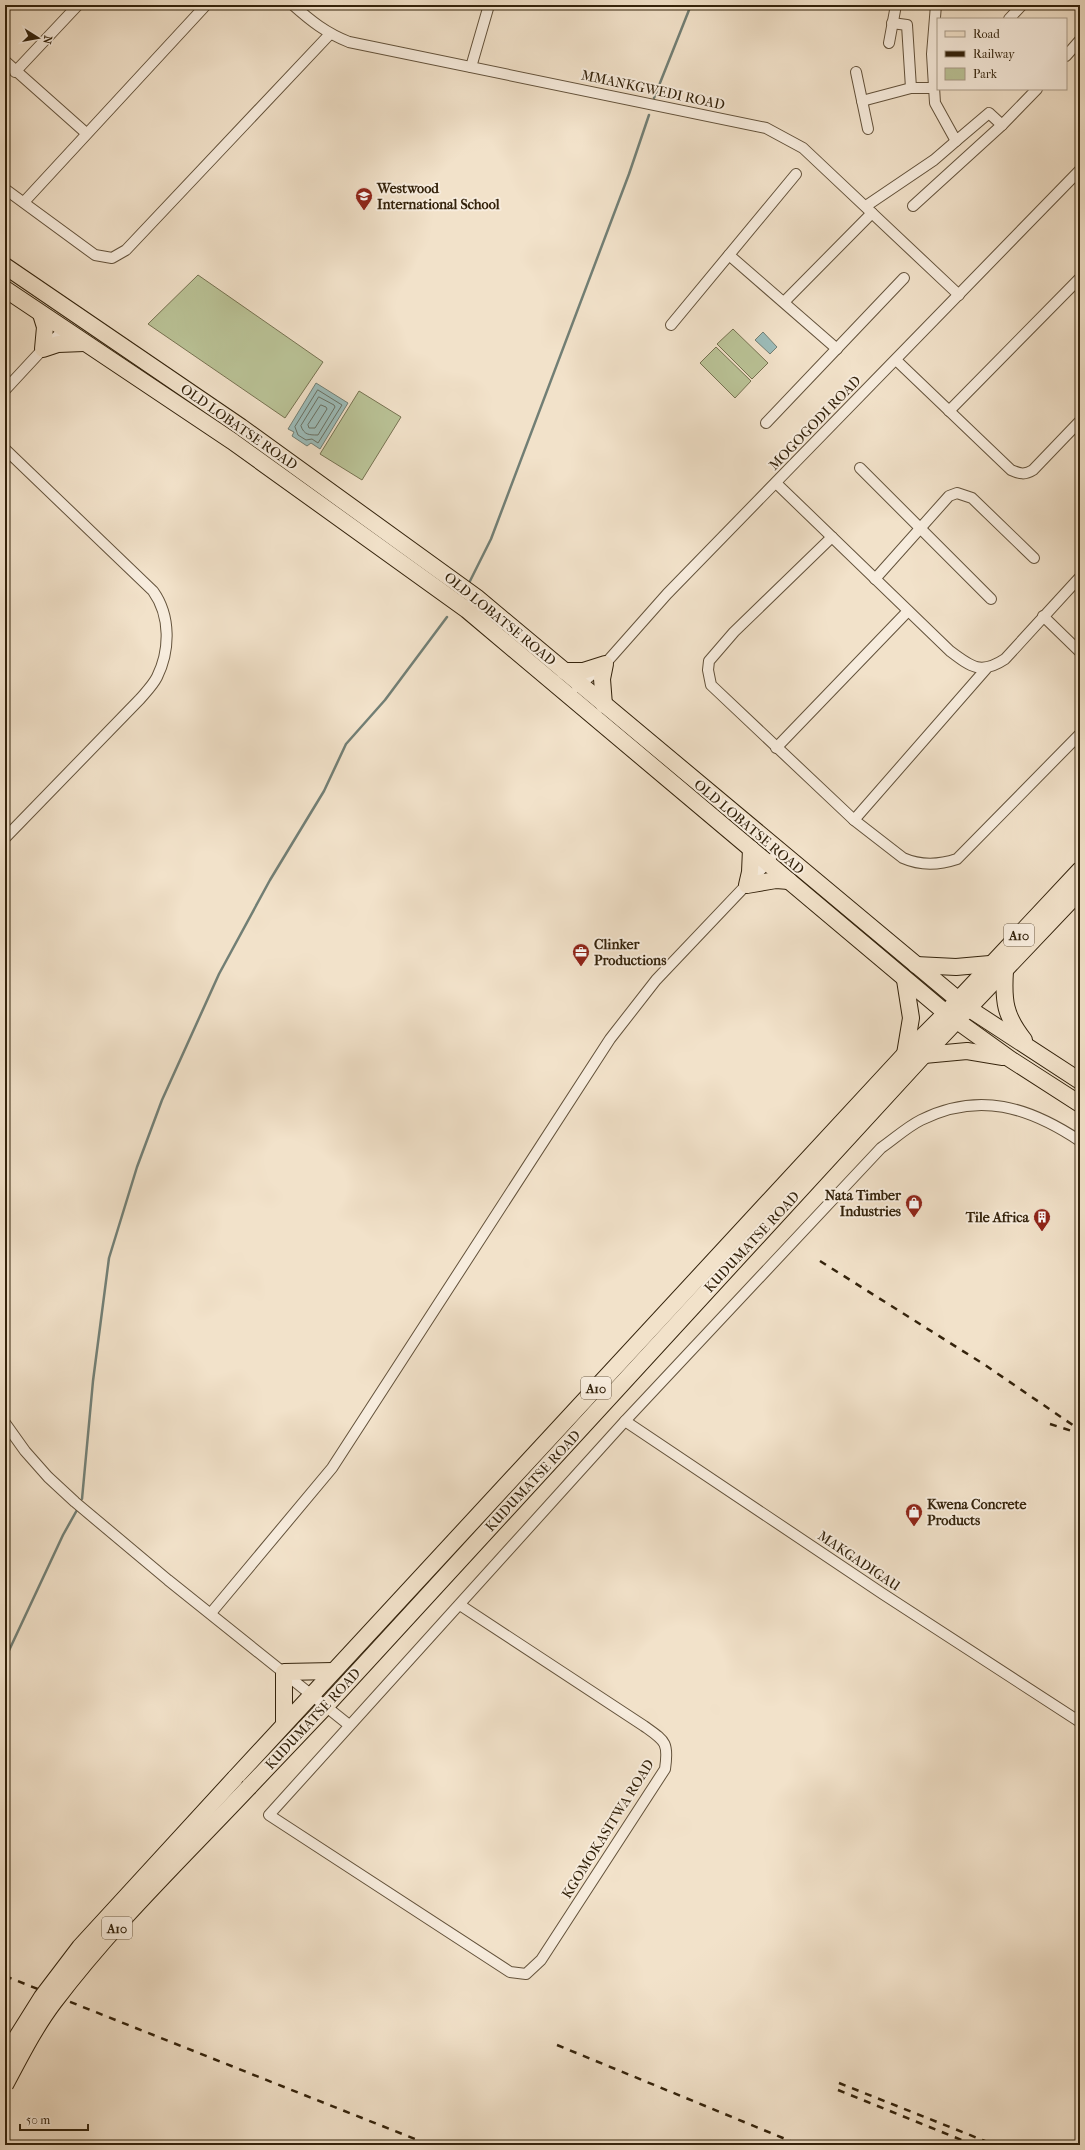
<svg xmlns="http://www.w3.org/2000/svg" width="1085" height="2150" viewBox="0 0 1085 2150" font-family="'IM FELL French Canon',serif">
	<rect width="100%" height="100%" fill="#f2e2ca"/>
	<filter id="stains"><feTurbulence type="fractalNoise" baseFrequency=".005" numOctaves="4"/><feColorMatrix values="0 0 0 0 .2 0 0 0 0 .09 0 0 0 0 .02 0 0 0 .5 -.17"/></filter>
	<radialGradient id="worn" r=".72"><stop offset=".6" stop-color="#630" stop-opacity="0"/><stop offset="1" stop-color="#630" stop-opacity=".3"/></radialGradient>
	<g fill="#bac397" stroke="#767251">
		<polygon points="198,275 323,362 285,418 148,324"/>
		<polygon points="733,329 768,363 752,379 717,344"/>
		<polygon points="716,347 751,381 735,398 700,363"/>
		<polygon points="359,391 401,417 362,480 320,454"/>
	</g>
	<g fill="#9cbdbb" stroke="#727f75">
		<polygon points="763,332 777,347 770,354 755,340"/>
		<polygon points="316,383 348,403 320,449 311,443 307,446 292,436 294,432 288,429"/>
	</g>
	<g fill="none" stroke-linecap="round" stroke-linejoin="round">
		<g stroke="#687063" stroke-width="1">
			<polygon points="318,390 342,405 318,443 312,439 306,440 298,435 295,427"/>
			<path d="M319,397L334,405L335,407L318,435C309,435 304,435 301,426Z"/>
			<polygon points="321,405 326,407 327,409 315,428 309,428 308,425"/>
		</g>
		<g stroke="#727f75" stroke-width="2.5">
			<polyline points="654,98 691,5"/>
			<polyline points="470,581 491,539 629,174 649,115"/>
			<polyline points="82,1499 93,1381 109,1258 137,1167 162,1100 219,974 270,880 324,791 346,744 385,700 447,617"/>
			<polyline points="5,1659 63,1535 77,1510"/>
		</g>
		<g stroke="#63523b" stroke-width="12">
			<g id="street">
				<path d="M293,5C311,21 326,33 349,42L766,128L803,148L959,295"/>
				<polyline points="936,5 932,54 935,103 956,141 989,113 1002,125"/>
				<polyline points="1009,19 1022,5"/>
				<polyline points="892,23 907,25 911,88"/>
				<polyline points="889,43 896,5"/>
				<polyline points="1066,56 1080,40"/>
				<polyline points="5,61 86,133"/>
				<polyline points="471,67 489,5"/>
				<polyline points="15,72 78,5"/>
				<polyline points="856,72 868,129"/>
				<polyline points="862,101 911,88 933,88"/>
				<polyline points="5,189 95,255 112,258 126,250 330,34"/>
				<polyline points="24,202 206,5"/>
				<polyline points="866,206 934,160 956,141"/>
				<polyline points="913,206 1002,125 1037,89"/>
				<polyline points="729,255 837,349"/>
				<polyline points="784,302 872,213"/>
				<polyline points="671,325 796,174"/>
				<path d="M896,360L1011,470C1020,474 1025,475 1033,470L1080,421"/>
				<polyline points="5,390 43,349 64,330"/>
				<polyline points="949,411 1080,278"/>
				<polyline points="766,423 904,278"/>
				<path d="M5,449L153,591C171,616 170,651 157,677C153,685 146,692 140,699L5,838"/>
				<polyline points="860,468 991,599"/>
				<path d="M776,483L950,651C971,667 981,675 1005,659L1080,577"/>
				<path d="M832,537L734,632L709,661L708,670L711,685L854,820L903,858C921,866 939,865 957,859L1080,734"/>
				<polyline points="875,579 949,496 957,493 972,498 1034,558"/>
				<polyline points="1043,616 1080,652"/>
				<polyline points="577,687 605,664 667,594 1080,170"/>
				<polyline points="776,748 908,611"/>
				<polyline points="854,820 986,669"/>
				<polyline points="625,1421 883,1594 1080,1722"/>
				<polyline points="5,1423 25,1451 48,1477 75,1502 168,1580 349,1725"/>
				<path d="M460,1605L644,1726C665,1741 669,1742 665,1769L541,1960L526,1974L510,1972L269,1815L625,1421L881,1148C894,1139 907,1127 921,1120C979,1091 1029,1107 1080,1141"/>
				<polyline points="211,1613 332,1468 610,1039 656,980 771,859"/>
			</g>
		</g>
		<g stroke="#33220b" stroke-width="18">
			<g id="primary">
				<polyline points="5,266 241,427 476,597 968,1008 1080,1081"/>
				<polyline points="5,289 232,441 467,610 946,1013 1010,1059 1080,1104"/>
				<polyline points="41,314 45,327 43,349 58,344 84,343"/>
				<polyline points="564,671 583,671 605,664 602,679 604,705"/>
				<polyline points="751,849 750,872 747,885 776,880 789,881"/>
				<polyline points="916,965 956,967 990,964"/>
				<path d="M1005,971C1003,1001 1005,1016 1024,1040"/>
				<polyline points="905,980 911,1018 905,1054"/>
				<polyline points="924,1055 967,1051 1003,1057"/>
				<polyline points="284,1724 284,1672 333,1671"/>
				<polyline points="235,1778 905,1054 946,1013 1080,870"/>
				<polyline points="249,1787 326,1706 924,1055 1080,891"/>
			</g>
		</g>
		<use href="#street" stroke="#f7ecdd" stroke-width="10"/>
		<use href="#primary" stroke="#f2e2ca" stroke-width="16"/>
		<g stroke="#33220b" stroke-width="2.5" stroke-dasharray="7 7" stroke-linecap="butt">
			<polyline points="820,1261 985,1365 1080,1430"/>
			<polyline points="1050,1424 1078,1433"/>
			<polyline points="5,1976 430,2145"/>
			<polyline points="557,2045 800,2145"/>
			<polyline points="839,2083 995,2145"/>
			<polyline points="838,2090 974,2145"/>
		</g>
		<g stroke="#33220b" stroke-width="18" stroke-linecap="butt">
			<g id="primary-bridge">
				<polyline points="5,2056 42,1997 80,1947 235,1778"/>
				<path d="M5,2085C20,2057 35,2027 54,2002C112,1925 183,1857 249,1787"/>
			</g>
		</g>
		<use href="#primary-bridge" stroke="#f2e2ca" stroke-width="16"/>
	</g>
	<defs>
		<g id="school-pin" transform="scale(0.9)"><path d="M0 17L-7.5 6A9.5 9.5 0 1 1 7.5 6Z" fill="#8f2418" stroke="#f7ecdd"/><path d="M0-5L7-2L0 1L-7-2ZM-4 1L0 2.5L4 1V4Q0 6-4 4Z" fill="#fff"/></g>
		<g id="office-pin" transform="scale(0.9)"><path d="M0 17L-7.5 6A9.5 9.5 0 1 1 7.5 6Z" fill="#8f2418" stroke="#f7ecdd"/><path d="M-6-3h4V-5.5h4V-3h4V5H-6ZM-1-4.5V-3h2v-1.5ZM-6 0V1H6V0Z" fill="#fff"/></g>
		<g id="shop-pin" transform="scale(0.9)"><path d="M0 17L-7.5 6A9.5 9.5 0 1 1 7.5 6Z" fill="#8f2418" stroke="#f7ecdd"/><path d="M-5-2.5h2.3a2.7 3.5 0 0 1 5.4 0H5L5.5 6h-11ZM-1.5-2.5h3a1.5 2.3 0 0 0-3 0Z" fill="#fff"/></g>
		<g id="building-pin" transform="scale(0.9)"><path d="M0 17L-7.5 6A9.5 9.5 0 1 1 7.5 6Z" fill="#8f2418" stroke="#f7ecdd"/><path d="M-4-6H4V6H1V3H-1V6H-4ZM-2.5-4.3h1.7v1.8h-1.7ZM.8-4.3h1.7v1.8H.8ZM-2.5-1h1.7V.8h-1.7ZM.8-1h1.7V.8H.8Z" fill="#fff"/></g>
	</defs>
	<g fill-rule="evenodd">
		<use href="#school-pin" x="364" y="196"/>
		<use href="#office-pin" x="581" y="952"/>
		<use href="#shop-pin" x="914" y="1203"/>
		<use href="#building-pin" x="1042" y="1217"/>
		<use href="#shop-pin" x="914" y="1512"/>
	</g>
	<g text-anchor="middle" dominant-baseline="central" stroke-width="4" stroke-linejoin="round" paint-order="stroke">
		<g fill="#f7ecdd" stroke="#6e5f4a" stroke-width="1">
			<rect x="1004" y="924" width="30" height="22" rx="3"/>
			<rect x="581" y="1377" width="30" height="22" rx="3"/>
			<rect x="102" y="1917" width="30" height="22" rx="3"/>
		</g>
		<g font-size="13" font-weight="bold" fill="#33220b">
			<text x="1019" y="935">A10</text>
			<text x="596" y="1388">A10</text>
			<text x="117" y="1928">A10</text>
		</g>
		<g font-size="14" fill="#33220b" stroke="#f7ecdd">
			<text transform="translate(653 90) rotate(12)">MMANKGWEDI ROAD</text>
			<text transform="translate(815 423) rotate(-46)">MOGOGODI ROAD</text>
			<text transform="translate(239 427) rotate(35)">OLD LOBATSE ROAD</text>
			<text transform="translate(500 619) rotate(39)">OLD LOBATSE ROAD</text>
			<text transform="translate(749 827) rotate(40)">OLD LOBATSE ROAD</text>
			<text transform="translate(752 1242) rotate(-47)">KUDUMATSE ROAD</text>
			<text transform="translate(533 1481) rotate(-47)">KUDUMATSE ROAD</text>
			<text transform="translate(859 1561) rotate(34)">MAKGADIGAU</text>
			<text transform="translate(313 1719) rotate(-47)">KUDUMATSE ROAD</text>
			<text transform="translate(608 1829) rotate(-58)">KGOMOKASITWA ROAD</text>
		</g>
		<g font-size="14" font-weight="bold" fill="#33220b" stroke="#f7ecdd" text-anchor="start">
			<text x="377" y="188">Westwood<tspan x="377" dy="16">International School</tspan></text>
			<text x="594" y="944">Clinker<tspan x="594" dy="16">Productions</tspan></text>
			<text x="901" y="1195" text-anchor="end">Nata Timber<tspan x="901" dy="16">Industries</tspan></text>
			<text x="1029" y="1217" text-anchor="end">Tile Africa</text>
			<text x="927" y="1504">Kwena Concrete<tspan x="927" dy="16">Products</tspan></text>
		</g>
	</g>
	<rect width="1085" height="2150" fill="none" stroke="#f2e2ca" stroke-width="20"/>
	<rect x="6" y="6" width="1073" height="2138" fill="none" stroke="#33220b" stroke-width="2"/>
	<rect x="10" y="10" width="1065" height="2130" fill="none" stroke="#33220b"/>
	<rect x="937" y="18" width="130" height="72" fill="#f7ecdd" stroke="#a99b89"/>
	<rect x="945" y="31" width="20" height="6" fill="#f2e2ca" stroke="#a99b89"/>
	<text x="973" y="38" font-size="12" fill="#33220b">Road</text>
	<rect x="945" y="51" width="20" height="6" fill="#33220b" stroke="#a99b89"/>
	<text x="973" y="58" font-size="12" fill="#33220b">Railway</text>
	<rect x="945" y="68" width="20" height="12" fill="#bac397" stroke="#a99b89"/>
	<text x="973" y="78" font-size="12" fill="#33220b">Park</text>
	<g transform="translate(38 38) rotate(101)" stroke="#f7ecdd" stroke-width="3" paint-order="stroke">
	<path d="M0-3L7 15L0 10L-7 15Z" fill="#33220b"/>
	<text y="-6" font-size="11" font-weight="bold" text-anchor="middle" fill="#33220b">N</text>
	</g>
	<path d="M20 2124v6h68v-6" fill="none" stroke="#33220b" stroke-width="2"/>
	<text x="26" y="2124" font-size="12" fill="#33220b" stroke="#f7ecdd" stroke-width="3" paint-order="stroke">50 m</text>
	<rect width="100%" height="100%" filter="url(#stains)"/>
	<rect width="100%" height="100%" fill="url(#worn)"/>
</svg>
